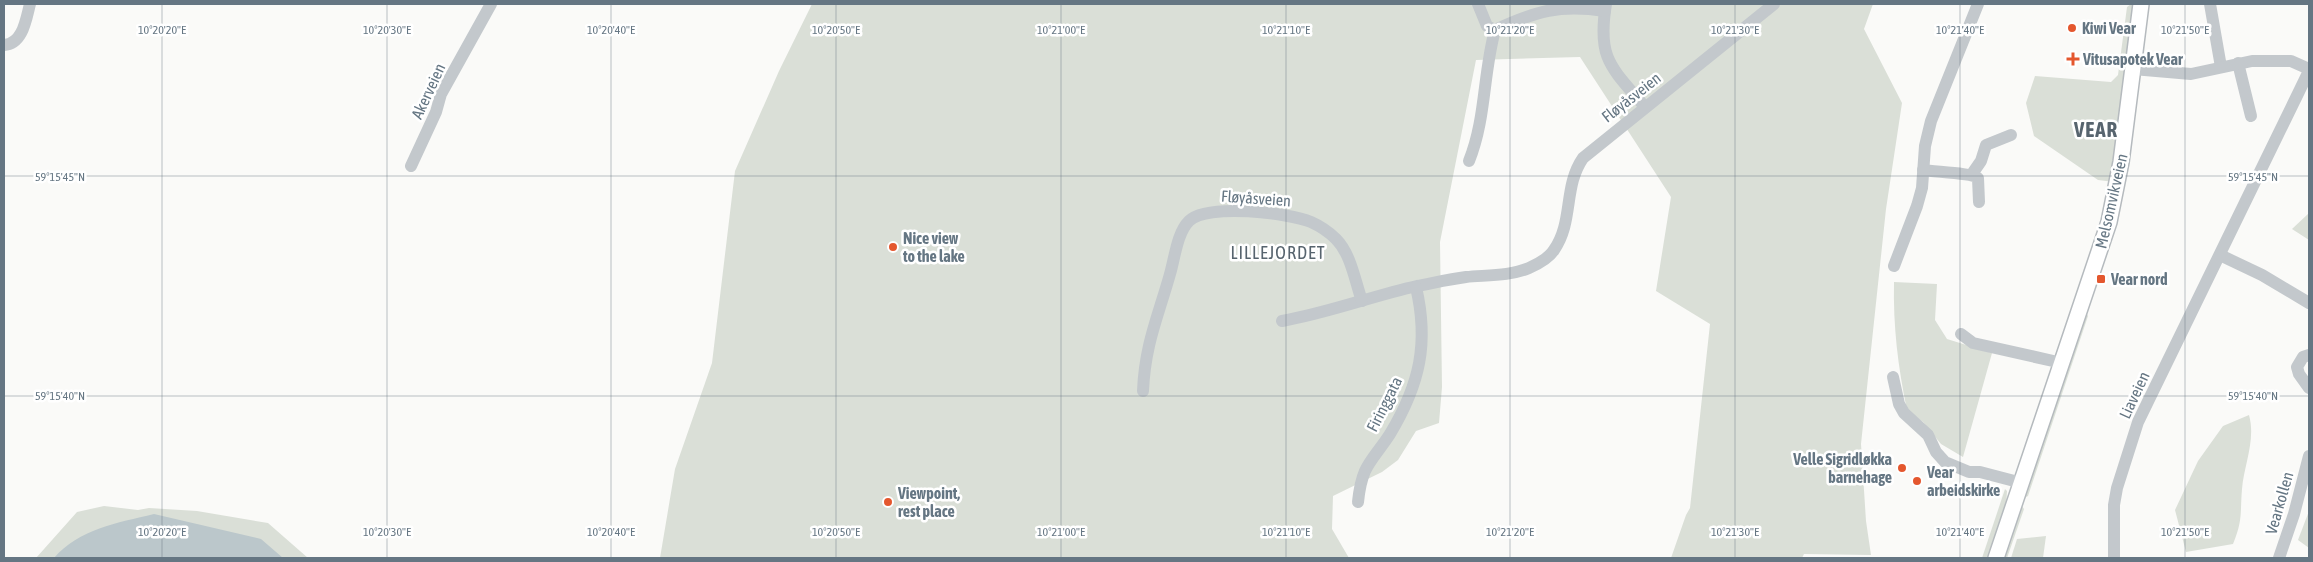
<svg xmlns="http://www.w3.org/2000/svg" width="2313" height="562" viewBox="0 0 2313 562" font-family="'Asap Condensed',sans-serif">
	<rect width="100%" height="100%" fill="#fafaf8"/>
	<g fill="#dadfd7">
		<polygon points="812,4 1873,4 1864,29 1902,103 1886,209 1861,444 1866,521 1871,555 1804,554 1802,558 1671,558 1686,515 1690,508 1710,324 1656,291 1671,197 1580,57 1476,60 1440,242 1442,387 1439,423 1416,431 1398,460 1382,472 1333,496 1332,529 1349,558 660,558 675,469 712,363 735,171 779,71"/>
		<polygon points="2131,4 2135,4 2114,182 2098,180 2034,136 2026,103 2035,76 2111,82 2118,75 2127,7"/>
		<polygon points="2309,213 2309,240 2292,229"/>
		<path d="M1894,282L1937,284L1935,320L1947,339L1992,353L1963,457L1941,444L1923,422L1907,410C1898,367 1893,326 1894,282Z"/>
		<polygon points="2084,314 2087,314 2088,316 2028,496 2024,498"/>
		<path d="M2249,415C2256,440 2244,465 2242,489C2240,513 2243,520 2233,544L2186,552L2175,510L2198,461L2223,426Z"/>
		<polygon points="2005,489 2007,491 2006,507 1990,558 1982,558"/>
		<polygon points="2021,505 2024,509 2007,558 2001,558"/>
		<polygon points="104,506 138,510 149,508 197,511 268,523 308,558 36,558 77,512"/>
		<polygon points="2309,511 2309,548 2298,540"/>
		<polygon points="2046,536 2043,558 2011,558 2017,539"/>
	</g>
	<path fill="#bbc7cb" d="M154,514L261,539L283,558H54C79,529 117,523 154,514Z"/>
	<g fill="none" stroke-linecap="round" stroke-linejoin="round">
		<g stroke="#b5babe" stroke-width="18">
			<polyline id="major" points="1996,558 2109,222 2121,162 2141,4"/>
		</g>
		<g stroke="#c3c8cc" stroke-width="12">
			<polyline points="1478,4 1487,26 1495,30"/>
			<path d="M1606,4C1597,59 1611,67 1645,107"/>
			<polyline points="2210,4 2221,67"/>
			<path d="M1495,30C1536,11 1560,4 1605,11"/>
			<path d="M4,45C23,44 26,19 30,4"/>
			<polyline points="2238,63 2251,116"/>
			<polyline points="2133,69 2191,74 2252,61 2291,61 2309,69"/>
			<path d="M1469,161C1486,119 1483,74 1495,30"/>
			<polyline points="411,166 436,112 441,94 491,4"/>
			<path d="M1923,170C1934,172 1972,173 1978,178L1979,202"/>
			<polyline points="1972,174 1981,161 1986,145 2011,135"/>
			<polyline points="2220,255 2262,275 2309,303"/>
			<polyline points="1894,266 1917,206 1922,188 1925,146 1931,121 1978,4"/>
			<path d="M1282,321C1328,313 1372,296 1417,286C1433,283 1450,279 1466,277C1487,275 1510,276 1529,268C1538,264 1549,258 1554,250C1574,221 1563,187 1583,158L1774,4"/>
			<polyline points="1961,334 1973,343 2062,363"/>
			<polyline points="2309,355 2303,357 2297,367 2299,374 2309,388"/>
			<polyline points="1893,377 1899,404 1904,413 1928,435 1936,452 1945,462 1969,472 1980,472 2022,483"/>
			<path d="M1143,391C1145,344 1158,317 1170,274C1175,257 1177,233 1189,221C1207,203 1289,213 1311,222C1320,226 1329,232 1336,239C1351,254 1355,281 1362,301"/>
			<path d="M1358,502C1362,464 1371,463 1390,434C1420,384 1429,343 1416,287"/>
			<polyline points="2114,558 2114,505 2117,488 2138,422 2309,71"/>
			<polyline points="2279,558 2294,514 2309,456"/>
		</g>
		<use href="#major" stroke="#fff" stroke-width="15"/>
	</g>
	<path fill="none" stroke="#657683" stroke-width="1" stroke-opacity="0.45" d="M162,4V558M387,4V558M611,4V558M836,4V558M1061,4V558M1286,4V558M1510,4V558M1735,4V558M1960,4V558M2185,4V558M4,176H2309M4,396H2309"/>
	<g fill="#e4572e" stroke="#fff" stroke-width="2">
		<circle cx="2072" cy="28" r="5"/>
		<path d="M2070.5 51.5h5v5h5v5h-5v5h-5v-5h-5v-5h5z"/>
		<circle cx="893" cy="247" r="5"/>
		<rect x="2096" y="274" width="10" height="10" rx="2.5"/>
		<circle cx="1902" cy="468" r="5"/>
		<circle cx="1917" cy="481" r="5"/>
		<circle cx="888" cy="502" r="5"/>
	</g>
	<g text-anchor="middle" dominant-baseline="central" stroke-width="5" stroke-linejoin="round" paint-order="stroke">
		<g font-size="16" font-weight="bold" fill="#657683" stroke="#fff" text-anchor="start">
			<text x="2082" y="28">Kiwi Vear</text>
			<text x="2083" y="59">Vitusapotek Vear</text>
			<text x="903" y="238">Nice view<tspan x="903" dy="18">to the lake</tspan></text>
			<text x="2111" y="279">Vear nord</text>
			<text x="1892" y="459" text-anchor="end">Velle Sigridløkka<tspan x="1892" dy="18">barnehage</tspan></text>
			<text x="1927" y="472">Vear<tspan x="1927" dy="18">arbeidskirke</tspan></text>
			<text x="898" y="493">Viewpoint,<tspan x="898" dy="18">rest place</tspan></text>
		</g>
		<g font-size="16" fill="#657683" stroke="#fff">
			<text transform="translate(428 91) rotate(-65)">Akerveien</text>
			<text transform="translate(1631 97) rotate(-38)">Fløyåsveien</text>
			<text transform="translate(1256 198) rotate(4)">Fløyåsveien</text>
			<text transform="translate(2111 201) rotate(-77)">Melsomvikveien</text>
			<text transform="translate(2134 395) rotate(-65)">Liaveien</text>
			<text transform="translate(1384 404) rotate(-63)">Firinggata</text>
			<text transform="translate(2279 503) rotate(-74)">Vearkollen</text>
		</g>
		<g font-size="18" letter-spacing="1" fill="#57646e" stroke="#fff">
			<text x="1278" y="252">LILLEJORDET</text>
		</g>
		<g font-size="21" font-weight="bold" letter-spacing="1" fill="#57646e" stroke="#fff">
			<text x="2096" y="129">VEAR</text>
		</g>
	</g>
	<g font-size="12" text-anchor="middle" fill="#657683" stroke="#fff" stroke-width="5" stroke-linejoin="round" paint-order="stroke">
		<text x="162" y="34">10°20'20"E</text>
		<text x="387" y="34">10°20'30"E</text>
		<text x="611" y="34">10°20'40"E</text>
		<text x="836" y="34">10°20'50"E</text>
		<text x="1061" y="34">10°21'00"E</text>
		<text x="1286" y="34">10°21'10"E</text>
		<text x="1510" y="34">10°21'20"E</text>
		<text x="1735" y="34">10°21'30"E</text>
		<text x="1960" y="34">10°21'40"E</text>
		<text x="2185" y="34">10°21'50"E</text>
		<text x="60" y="181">59°15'45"N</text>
		<text x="2253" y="181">59°15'45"N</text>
		<text x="60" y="400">59°15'40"N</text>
		<text x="2253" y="400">59°15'40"N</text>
		<text x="162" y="536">10°20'20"E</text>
		<text x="387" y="536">10°20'30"E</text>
		<text x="611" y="536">10°20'40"E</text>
		<text x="836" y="536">10°20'50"E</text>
		<text x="1061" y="536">10°21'00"E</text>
		<text x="1286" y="536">10°21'10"E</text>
		<text x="1510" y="536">10°21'20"E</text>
		<text x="1735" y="536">10°21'30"E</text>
		<text x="1960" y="536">10°21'40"E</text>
		<text x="2185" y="536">10°21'50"E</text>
	</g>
	<rect width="2313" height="562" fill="none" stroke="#657683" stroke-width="10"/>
</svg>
